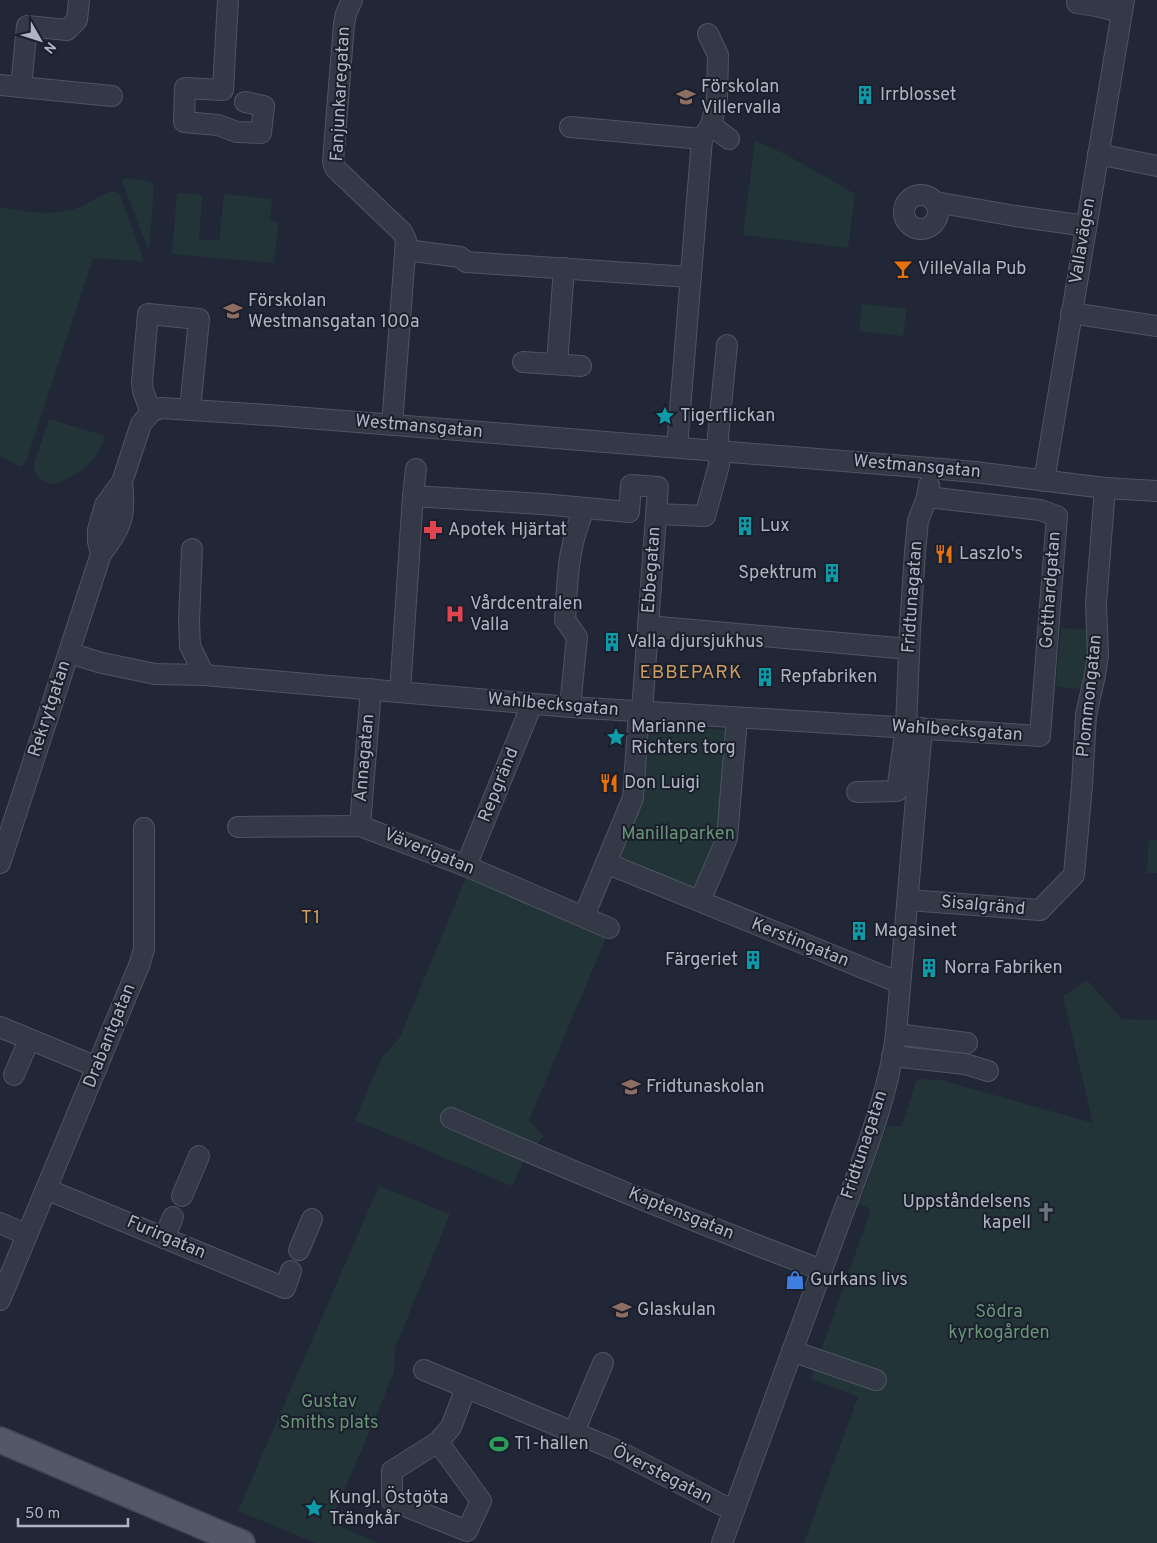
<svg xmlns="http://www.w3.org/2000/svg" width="1157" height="1543" viewBox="0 0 1157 1543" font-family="Overpass,sans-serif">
	<rect width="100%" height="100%" fill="#212736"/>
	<g fill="#233438">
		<polygon points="755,141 785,154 855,194 848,248 743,235"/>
		<polygon points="126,178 150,181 154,187 149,251 123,184 123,180"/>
		<path d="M115,191L120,195L143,258L142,261L93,258L26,462L22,466H19L0,456V207C26,212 54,217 80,207C92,202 103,192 115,191Z"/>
		<polygon points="177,193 202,195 199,239 219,241 224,194 272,199 270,221 278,222 274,263 172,254"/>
		<polygon points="862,304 907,309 903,336 859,331"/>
		<path d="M49,419L105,436C94,466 83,470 56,484C44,484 34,477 34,464Z"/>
		<polygon points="1061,628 1088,630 1088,668 1082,689 1056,687"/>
		<polygon points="651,723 735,731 727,838 702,896 615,861 644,794"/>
		<polygon points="1149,840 1157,840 1157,873 1147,873"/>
		<polygon points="468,873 609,931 529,1120 543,1136 524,1161 512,1186 355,1120 381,1059 400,1037"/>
		<polygon points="1087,980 1122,1019 1157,1020 1157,1543 804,1543 858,1397 811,1379 871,1209 859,1204 887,1126 902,1126 917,1079 941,1080 1093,1123 1063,996"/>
		<polygon points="379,1186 450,1214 395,1348 394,1372 370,1431 330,1522 378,1543 316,1543 238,1511"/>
	</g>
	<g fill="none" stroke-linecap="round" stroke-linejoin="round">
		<g stroke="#4e5462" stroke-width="22">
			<g id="minor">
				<polyline points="228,0 223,90 185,88 184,122 218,125 237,132 261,133 264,106 245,102"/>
				<polyline points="352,0 346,14 344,24 333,161 335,168 402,232 406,240 392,425"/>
				<polyline points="1078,0 1077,3 1096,6 1122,12"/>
				<polyline points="0,85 112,96"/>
				<polyline points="21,87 27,26 67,30 77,20 79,0"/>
				<polyline points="711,125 729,139"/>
				<polyline points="570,127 702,139"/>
				<polyline points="1098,154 1157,166"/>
				<circle cx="921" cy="212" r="17"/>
				<polyline points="935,202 1015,216 1086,226"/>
				<polyline points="406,250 460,257 466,262 689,277"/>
				<polyline points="1071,313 1157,326"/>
				<polyline points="523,362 581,366"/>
				<polyline points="557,364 564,268"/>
				<polyline points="151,412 143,391 142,382 148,314 199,319 190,409"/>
				<polyline points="677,447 702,139 711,125 717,99 718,55 708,34"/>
				<polyline points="416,469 413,496 542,504 629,512 631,485 658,487 642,712"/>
				<polyline points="1044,481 1124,0"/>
				<polyline points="657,514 705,516 719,465 718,436 727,345"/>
				<polyline points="192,549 189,621 190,646 204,675"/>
				<polyline points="101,554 98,541 98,530 105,505 122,482 141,424 151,412 161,408 282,416 930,468 975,472 1105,488 1157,491"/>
				<polyline points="648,626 909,649"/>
				<polyline points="69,653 102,663 155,674 204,675 570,707 1040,736 1057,516 1040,510 927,497"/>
				<polyline points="400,692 413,496"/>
				<path d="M570,707L577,637L565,620C568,578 567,547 585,508"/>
				<polyline points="857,792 897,791 906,727 910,630 915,552 918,521 927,497 929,485"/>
				<polyline points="360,826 371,689"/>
				<polyline points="238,827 360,826 466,866 609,928"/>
				<path d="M0,863L101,554C122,526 126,518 122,482"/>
				<polyline points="606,863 900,983"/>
				<polyline points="466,866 532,704"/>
				<polyline points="908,900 1040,910 1074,875 1082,785 1086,715 1095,675 1098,655 1096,604 1105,488"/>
				<polyline points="700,901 727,838 737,718"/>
				<polyline points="584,916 633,798 639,712"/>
				<polyline points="0,1027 97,1067"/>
				<polyline points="896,1034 967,1043"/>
				<polyline points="892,1056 965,1064 988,1071"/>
				<polyline points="14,1075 29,1040"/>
				<path d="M451,1118C573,1172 697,1223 822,1270"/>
				<polyline points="46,1189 285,1288 291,1271"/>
				<polyline points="182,1196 199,1156"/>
				<polyline points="0,1223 27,1235"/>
				<polyline points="164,1238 173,1217"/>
				<polyline points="299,1250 312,1219"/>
				<polyline points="0,1300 140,963 144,949 144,828"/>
				<polyline points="792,1351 876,1380"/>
				<polyline points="424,1370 616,1450 722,1505 734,1510"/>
				<polyline points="574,1432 603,1363"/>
				<polyline points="438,1442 392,1471 392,1501 467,1531 481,1501 438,1442 451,1427 466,1388"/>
				<path d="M722,1543C759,1441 797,1339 834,1237C857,1174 888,1101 896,1034L922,728"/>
			</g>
		</g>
		<g stroke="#3d4350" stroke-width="28">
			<polyline id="major" points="0,1440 242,1543"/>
		</g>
		<use href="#minor" stroke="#343947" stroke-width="20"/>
		<use href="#major" stroke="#525867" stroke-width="25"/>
	</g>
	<defs>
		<g id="building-bare" transform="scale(1.5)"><path d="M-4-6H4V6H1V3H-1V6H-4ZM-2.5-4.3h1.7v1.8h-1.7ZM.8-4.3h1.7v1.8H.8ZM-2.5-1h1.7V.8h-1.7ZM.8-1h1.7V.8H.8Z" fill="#0f9aa8" stroke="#1a1f2b" stroke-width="2.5" paint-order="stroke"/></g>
		<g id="school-bare" transform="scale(1.5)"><path d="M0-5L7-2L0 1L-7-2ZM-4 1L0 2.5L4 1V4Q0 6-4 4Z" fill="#8d6e63" stroke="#1a1f2b" stroke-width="2.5" paint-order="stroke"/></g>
		<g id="bar-bare" transform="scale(1.5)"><path d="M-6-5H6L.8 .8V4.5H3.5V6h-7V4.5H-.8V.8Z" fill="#e8710a" stroke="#1a1f2b" stroke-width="2.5" paint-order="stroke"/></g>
		<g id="sight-bare" transform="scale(1.5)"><path d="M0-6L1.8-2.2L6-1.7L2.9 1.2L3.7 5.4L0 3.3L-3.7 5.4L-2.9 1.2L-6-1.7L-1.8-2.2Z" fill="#0f9aa8" stroke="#1a1f2b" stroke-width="2.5" paint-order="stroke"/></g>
		<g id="pharmacy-bare" transform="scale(1.5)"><path d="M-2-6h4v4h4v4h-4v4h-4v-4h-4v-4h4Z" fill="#e0444e" stroke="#1a1f2b" stroke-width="2.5" paint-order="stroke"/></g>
		<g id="restaurant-bare" transform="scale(1.5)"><path d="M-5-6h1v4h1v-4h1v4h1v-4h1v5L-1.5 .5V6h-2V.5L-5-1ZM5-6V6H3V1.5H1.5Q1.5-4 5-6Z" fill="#e8710a" stroke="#1a1f2b" stroke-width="2.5" paint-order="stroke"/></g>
		<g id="hospital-bare" transform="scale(1.5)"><path d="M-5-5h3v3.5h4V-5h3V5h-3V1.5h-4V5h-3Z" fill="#e0444e" stroke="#1a1f2b" stroke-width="2.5" paint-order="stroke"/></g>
		<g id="church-bare" transform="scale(1.5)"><path d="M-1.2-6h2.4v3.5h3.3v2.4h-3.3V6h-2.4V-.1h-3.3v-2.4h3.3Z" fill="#6b7280" stroke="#1a1f2b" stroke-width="2.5" paint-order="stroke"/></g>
		<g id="shop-bare" transform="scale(1.5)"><path d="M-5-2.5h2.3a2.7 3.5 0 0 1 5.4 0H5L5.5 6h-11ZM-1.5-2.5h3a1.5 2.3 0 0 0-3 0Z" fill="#3f7fe0" stroke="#1a1f2b" stroke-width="2.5" paint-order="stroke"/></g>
		<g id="stadium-bare" transform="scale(1.5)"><path d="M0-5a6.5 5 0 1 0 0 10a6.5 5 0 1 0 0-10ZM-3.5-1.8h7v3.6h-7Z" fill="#2e9e5b" stroke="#1a1f2b" stroke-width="2.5" paint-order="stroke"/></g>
	</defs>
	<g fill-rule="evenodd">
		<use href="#building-bare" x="865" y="95"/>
		<use href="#school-bare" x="686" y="97"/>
		<use href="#bar-bare" x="903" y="269"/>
		<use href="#school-bare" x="233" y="311"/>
		<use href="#sight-bare" x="665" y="416"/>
		<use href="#building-bare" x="745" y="526"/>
		<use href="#pharmacy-bare" x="433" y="530"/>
		<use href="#restaurant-bare" x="944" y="554"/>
		<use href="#building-bare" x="832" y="573"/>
		<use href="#hospital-bare" x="455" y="614"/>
		<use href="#building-bare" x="612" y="642"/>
		<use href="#building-bare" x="765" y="677"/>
		<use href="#sight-bare" x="616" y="737"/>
		<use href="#restaurant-bare" x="609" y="783"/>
		<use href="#building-bare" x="859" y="931"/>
		<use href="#building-bare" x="753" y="960"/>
		<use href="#building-bare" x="929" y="968"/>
		<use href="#school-bare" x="631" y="1087"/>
		<use href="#church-bare" x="1046" y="1212"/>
		<use href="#shop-bare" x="795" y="1280"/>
		<use href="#school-bare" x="622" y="1310"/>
		<use href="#stadium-bare" x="499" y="1444"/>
		<use href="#sight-bare" x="314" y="1508"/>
	</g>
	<g text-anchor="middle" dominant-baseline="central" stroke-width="4" stroke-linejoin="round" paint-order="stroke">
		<g font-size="18" fill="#aeb4c4" stroke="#1a1f2b" text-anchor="start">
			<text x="701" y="87">Förskolan<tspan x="701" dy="21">Villervalla</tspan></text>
			<text x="880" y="95">Irrblosset</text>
			<text x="918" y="269">VilleValla Pub</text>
			<text x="248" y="301">Förskolan<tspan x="248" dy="21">Westmansgatan 100a</tspan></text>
			<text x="680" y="416">Tigerflickan</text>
			<text x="760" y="526">Lux</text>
			<text x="448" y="530">Apotek Hjärtat</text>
			<text x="959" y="554">Laszlo's</text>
			<text x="817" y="573" text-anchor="end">Spektrum</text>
			<text x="470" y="604">Vårdcentralen<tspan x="470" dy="21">Valla</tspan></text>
			<text x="627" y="642">Valla djursjukhus</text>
			<text x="780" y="677">Repfabriken</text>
			<text x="631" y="727">Marianne<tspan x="631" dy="21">Richters torg</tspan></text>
			<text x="624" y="783">Don Luigi</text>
			<text x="874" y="931">Magasinet</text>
			<text x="738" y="960" text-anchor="end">Färgeriet</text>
			<text x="944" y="968">Norra Fabriken</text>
			<text x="646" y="1087">Fridtunaskolan</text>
			<text x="1031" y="1202" text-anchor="end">Uppståndelsens<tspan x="1031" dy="21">kapell</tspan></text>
			<text x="810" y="1280">Gurkans livs</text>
			<text x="637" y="1310">Glaskulan</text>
			<text x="514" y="1444">T1-hallen</text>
			<text x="329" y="1498">Kungl. Östgöta<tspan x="329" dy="21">Trängkår</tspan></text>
		</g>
		<g font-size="18" fill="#aeb4c4" stroke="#1a1f2b">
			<text transform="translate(341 94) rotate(-87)">Fanjunkaregatan</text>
			<text transform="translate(1083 241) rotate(-81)">Vallavägen</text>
			<text transform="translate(419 427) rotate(5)">Westmansgatan</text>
			<text transform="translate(917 467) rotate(5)">Westmansgatan</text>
			<text transform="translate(652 570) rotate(-86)">Ebbegatan</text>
			<text transform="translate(1051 590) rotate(-86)">Gotthardgatan</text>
			<text transform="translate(913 597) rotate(-86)">Fridtunagatan</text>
			<text transform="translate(1090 696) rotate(-84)">Plommongatan</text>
			<text transform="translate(553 705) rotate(5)">Wahlbecksgatan</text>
			<text transform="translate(50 709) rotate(-72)">Rekrytgatan</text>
			<text transform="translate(957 731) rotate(4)">Wahlbecksgatan</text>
			<text transform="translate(365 758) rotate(-85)">Annagatan</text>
			<text transform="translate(499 785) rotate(-68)">Repgränd</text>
			<text transform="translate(429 852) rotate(22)">Väverigatan</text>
			<text transform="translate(983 906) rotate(5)">Sisalgränd</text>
			<text transform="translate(800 943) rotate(22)">Kerstingatan</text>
			<text transform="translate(110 1036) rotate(-68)">Drabantgatan</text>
			<text transform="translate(865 1145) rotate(-72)">Fridtunagatan</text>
			<text transform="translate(681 1214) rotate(22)">Kaptensgatan</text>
			<text transform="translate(166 1238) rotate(23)">Furirgatan</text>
			<text transform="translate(662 1475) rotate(27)">Överstegatan</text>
		</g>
		<g font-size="18" fill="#679376" stroke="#1a1f2b">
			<text x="678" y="834">Manillaparken</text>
			<text x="999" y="1312">Södra<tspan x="999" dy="21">kyrkogården</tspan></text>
			<text x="329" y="1402">Gustav<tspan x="329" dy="21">Smiths plats</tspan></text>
		</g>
		<g font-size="19" letter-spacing="1" fill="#cf9d5e" stroke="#1a1f2b">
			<text x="691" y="673">EBBEPARK</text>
			<text x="311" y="918">T1</text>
		</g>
	</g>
	<g transform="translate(40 40) rotate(129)" stroke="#1a1f2b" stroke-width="4" paint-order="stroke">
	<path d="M0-4L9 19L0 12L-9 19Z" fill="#aeb4c4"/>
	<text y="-8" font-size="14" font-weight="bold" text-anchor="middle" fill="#aeb4c4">N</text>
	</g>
	<path d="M18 1518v8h110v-8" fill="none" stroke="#aeb4c4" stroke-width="2.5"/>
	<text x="25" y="1518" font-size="15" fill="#aeb4c4" stroke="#1a1f2b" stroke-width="4" paint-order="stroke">50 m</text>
</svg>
